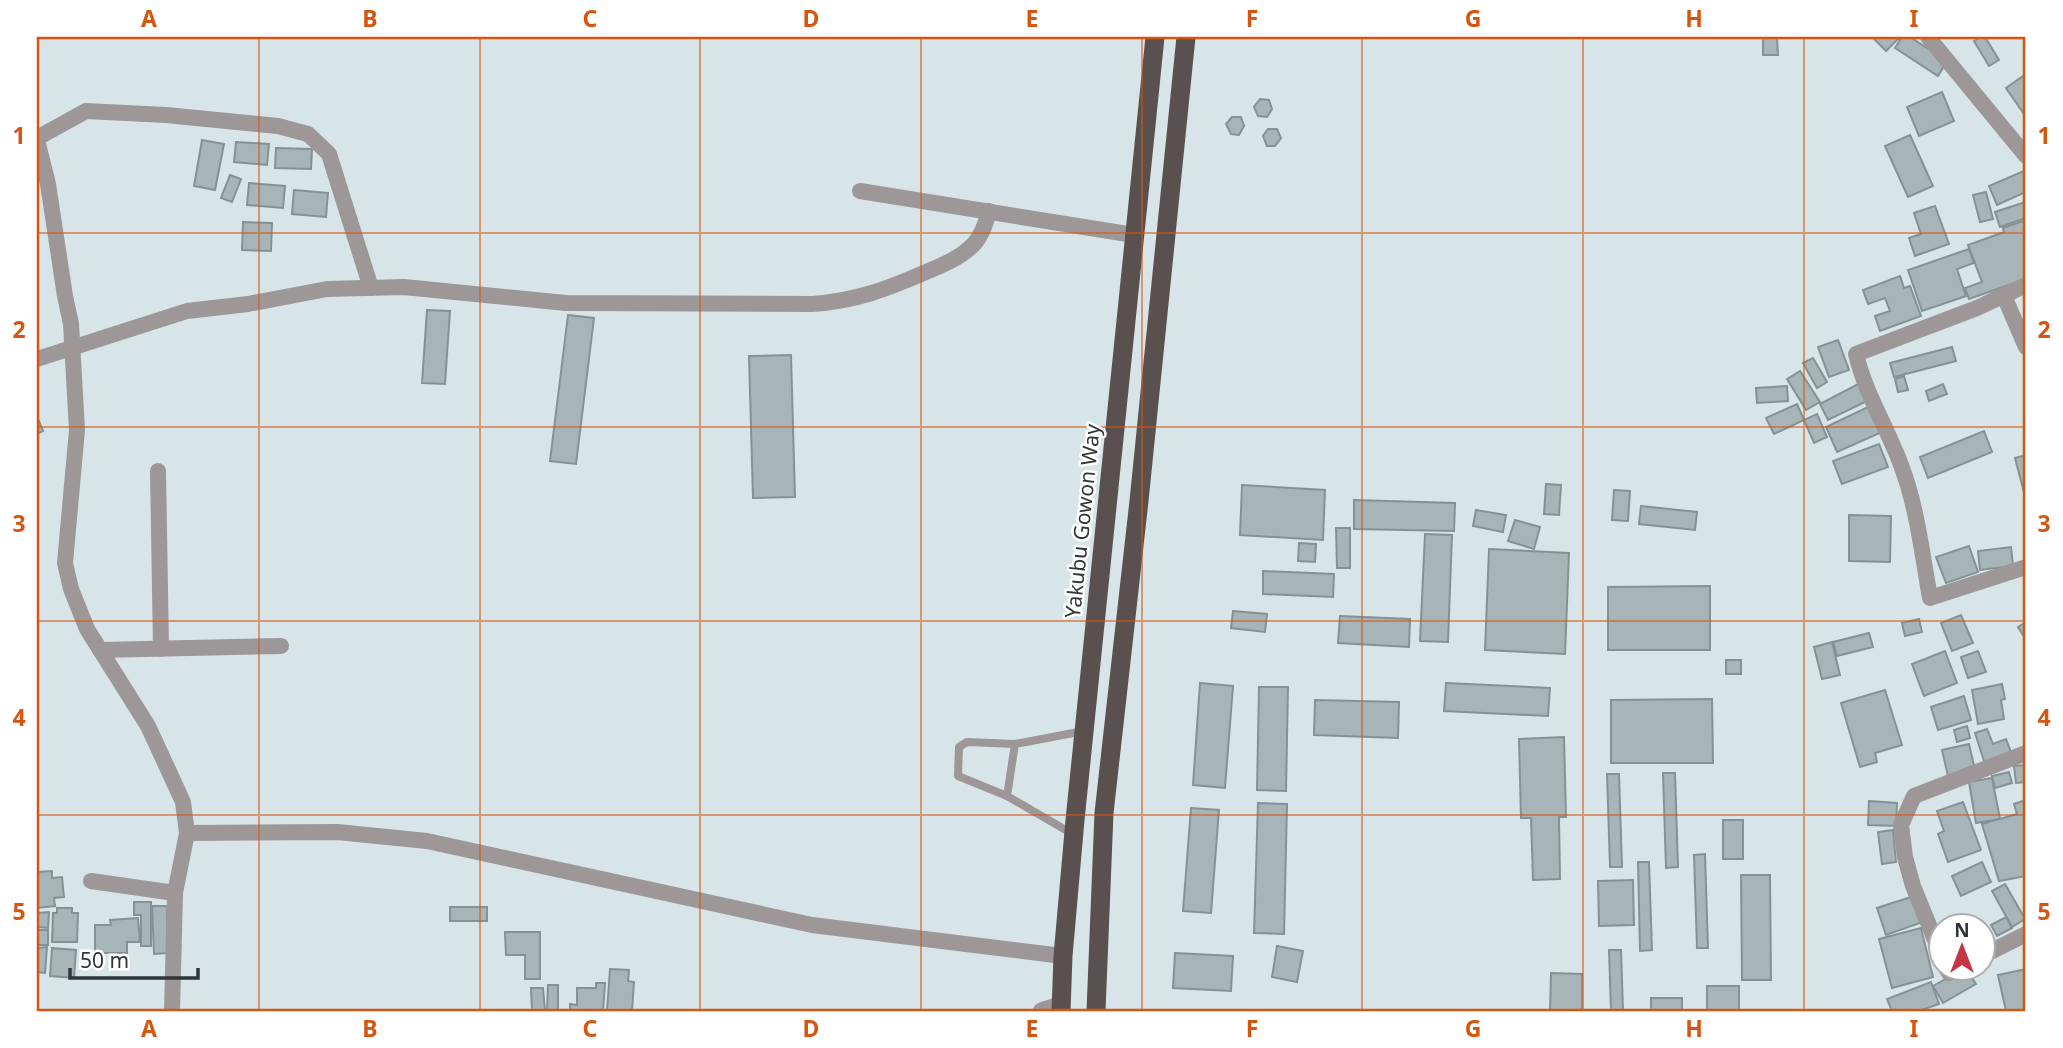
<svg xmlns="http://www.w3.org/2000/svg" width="2063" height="1048" viewBox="0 0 2063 1048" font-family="'Noto Sans',sans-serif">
	<rect width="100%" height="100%" fill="#d7e5e9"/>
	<g fill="#a8b5b8" stroke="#859295" stroke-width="2">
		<polygon points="1763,37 1777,37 1778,55 1763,55"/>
		<polygon points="1877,37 1900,37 1886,51 1874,39"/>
		<polygon points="1902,37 1910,37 1947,61 1938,76 1895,48"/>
		<polygon points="1981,37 1985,37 1999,60 1989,66 1974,41"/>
		<polygon points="2026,74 2026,117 2006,88"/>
		<polygon points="1942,92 1954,121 1919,136 1907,107"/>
		<polygon points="1260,99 1269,100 1272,109 1267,117 1258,116 1254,107"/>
		<polygon points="1232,117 1241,117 1244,126 1239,135 1231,134 1226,124"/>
		<polygon points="1268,129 1277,129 1281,138 1275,146 1267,146 1263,136"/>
		<polygon points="1910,135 1933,186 1908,197 1885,146"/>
		<polygon points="202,140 224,144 215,190 194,186"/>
		<polygon points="236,142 269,144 267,165 234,162"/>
		<polygon points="276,148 312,149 311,169 275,168"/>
		<polygon points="2024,171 2026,192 1997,205 1989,186"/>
		<polygon points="230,175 241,179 232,202 221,198"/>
		<polygon points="249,183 285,186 283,208 247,205"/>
		<polygon points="294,190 328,193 326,217 292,214"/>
		<polygon points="1986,192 1993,219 1980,222 1973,195"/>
		<polygon points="2025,202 2026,218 2000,227 1995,212"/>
		<polygon points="1935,206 1949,244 1915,256 1909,238 1921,234 1914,213"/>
		<polygon points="2026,220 2026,279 1969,299 1965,288 1982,282 1968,245 2004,232 2003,228"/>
		<polygon points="243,222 272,223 271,251 242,250"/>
		<polygon points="1969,249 1974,263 1957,269 1966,296 1922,311 1908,270"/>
		<polygon points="1900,276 1904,288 1910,286 1921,316 1880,331 1875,316 1890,311 1885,298 1868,304 1863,290"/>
		<polygon points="427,310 450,311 445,384 422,383"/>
		<polygon points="568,315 594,318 576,464 550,461"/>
		<polygon points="1838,340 1849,370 1829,377 1818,347"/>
		<polygon points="1952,347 1956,361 1894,377 1890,363"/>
		<polygon points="791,355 795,497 753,498 749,356"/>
		<polygon points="1813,358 1827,382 1817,388 1803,363"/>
		<polygon points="1800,371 1820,402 1806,410 1787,379"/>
		<polygon points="1904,376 1908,390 1898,392 1895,379"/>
		<polygon points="1858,384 1867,401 1828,420 1820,404"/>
		<polygon points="1943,384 1947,394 1929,401 1926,391"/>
		<polygon points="1787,386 1788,401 1757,403 1756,388"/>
		<polygon points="1797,404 1804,420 1774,434 1766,418"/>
		<polygon points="1870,406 1882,432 1837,452 1826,427"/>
		<polygon points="1817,414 1827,437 1814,443 1804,420"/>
		<polygon points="37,416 43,431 37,434"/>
		<polygon points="1984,431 1992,452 1928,478 1920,457"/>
		<polygon points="1879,444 1888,467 1842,484 1833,461"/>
		<polygon points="2026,455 2026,500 2015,458"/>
		<polygon points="1546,484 1561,485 1559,515 1544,514"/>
		<polygon points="1242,485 1325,490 1323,540 1240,535"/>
		<polygon points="1614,490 1630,491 1628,521 1612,520"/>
		<polygon points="1354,500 1455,503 1454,531 1354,529"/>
		<polygon points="1641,506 1697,512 1695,530 1639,524"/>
		<polygon points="1476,510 1506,515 1503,532 1473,526"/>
		<polygon points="1849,515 1891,516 1890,562 1849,561"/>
		<polygon points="1515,520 1540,527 1534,549 1508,541"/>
		<polygon points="1336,528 1350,528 1350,568 1337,568"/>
		<polygon points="1425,534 1452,535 1448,642 1420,641"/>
		<polygon points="1299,543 1316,544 1315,562 1298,561"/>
		<polygon points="1969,546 1978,572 1946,583 1936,557"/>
		<polygon points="2011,547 2013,566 1980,570 1978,551"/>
		<polygon points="1489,549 1569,553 1565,654 1485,650"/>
		<polygon points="1263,571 1334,574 1333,597 1263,594"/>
		<polygon points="1710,586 1710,650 1608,650 1608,587"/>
		<polygon points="1233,611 1267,614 1265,632 1231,628"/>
		<polygon points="1961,615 1973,643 1952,651 1941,623"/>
		<polygon points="1340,616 1410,619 1409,647 1338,643"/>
		<polygon points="1919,619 1922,632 1905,636 1902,623"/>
		<polygon points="2026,622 2026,640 2018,627"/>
		<polygon points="1869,633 1873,647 1837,656 1833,642"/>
		<polygon points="1832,642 1840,675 1822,679 1814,647"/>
		<polygon points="1945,651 1957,683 1924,696 1912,664"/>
		<polygon points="1978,651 1986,672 1968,678 1961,657"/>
		<rect x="1726" y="660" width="15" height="14"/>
		<polygon points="1200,683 1233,686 1225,788 1193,785"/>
		<polygon points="1446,683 1550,688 1548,716 1444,711"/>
		<polygon points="2002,684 2005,699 2001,700 2004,719 1978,724 1972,690"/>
		<polygon points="1259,687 1288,687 1286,791 1257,790"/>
		<polygon points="1885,690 1902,745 1875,753 1877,762 1860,767 1841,703"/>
		<polygon points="1964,696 1971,720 1938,730 1931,707"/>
		<polygon points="1712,699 1713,763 1611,763 1611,700"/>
		<polygon points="1315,700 1399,702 1398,738 1314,735"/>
		<polygon points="1967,726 1970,738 1957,742 1954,730"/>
		<polygon points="1987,729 1993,744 2006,739 2012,755 1985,764 1975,733"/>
		<polygon points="1564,737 1566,817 1559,817 1560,879 1533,880 1531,818 1521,818 1519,739"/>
		<polygon points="1969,744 1975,770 1948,776 1942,750"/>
		<polygon points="2026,765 2026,782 2016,783 2014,766"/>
		<polygon points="2009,772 2012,783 1995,788 1992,776"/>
		<polygon points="1663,773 1675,773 1678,867 1666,868"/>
		<polygon points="1607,774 1619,774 1622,867 1610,867"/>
		<polygon points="1992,778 2000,819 1976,823 1969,782"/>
		<polygon points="2026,800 2026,876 1999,881 1982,824 2017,814 2014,804"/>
		<polygon points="1869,801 1897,803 1896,826 1868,825"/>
		<polygon points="1963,802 1981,850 1948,862 1938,834 1944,831 1937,811"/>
		<polygon points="1258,803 1287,804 1284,934 1254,933"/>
		<polygon points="1191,808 1219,810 1211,913 1183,911"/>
		<rect x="1723" y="820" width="20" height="39"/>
		<polygon points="1893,830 1896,862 1882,864 1878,832"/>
		<polygon points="1705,854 1708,948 1697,948 1694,855"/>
		<polygon points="1638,862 1649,862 1652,950 1640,951"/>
		<polygon points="1982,862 1991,882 1961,896 1952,876"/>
		<polygon points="52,871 52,878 62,877 64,897 54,898 55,906 37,908 37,872"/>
		<polygon points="1741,875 1770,875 1771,980 1742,980"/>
		<polygon points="1633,880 1634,925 1599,926 1598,881"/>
		<polygon points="2005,884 2025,919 2012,927 1992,891"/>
		<polygon points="1911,897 1920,923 1886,935 1877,908"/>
		<polygon points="134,902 151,902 151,946 141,946 141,915 134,915"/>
		<polygon points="152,906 167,906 168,953 154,954"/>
		<rect x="450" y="907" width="37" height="14"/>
		<polygon points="57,908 72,908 72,913 78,913 77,942 52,942 53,913 57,913"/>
		<polygon points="49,912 48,928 37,927 37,913"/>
		<polygon points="2006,917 2012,928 1997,936 1991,925"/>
		<polygon points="138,918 140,942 127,942 127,953 95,953 95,925 111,925 110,920"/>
		<polygon points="1921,928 1933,977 1892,988 1879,939"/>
		<rect x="37" y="930" width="11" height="15"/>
		<polygon points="505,932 540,932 540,979 525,979 525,955 506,955"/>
		<polygon points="1277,946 1303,951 1297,982 1272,977"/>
		<polygon points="47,947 45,973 37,972 37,948"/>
		<polygon points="52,948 76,950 74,978 50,976"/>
		<polygon points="1609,950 1621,950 1623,1011 1611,1011"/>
		<polygon points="1175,953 1233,956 1231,991 1173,988"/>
		<polygon points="1965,968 1976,984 1943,1003 1933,986"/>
		<polygon points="610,969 629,970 628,981 634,982 632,1011 607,1011"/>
		<polygon points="2026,969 2026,1011 2006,1011 1998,975"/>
		<polygon points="1551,973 1582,974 1582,1011 1550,1011"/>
		<polygon points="1931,982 1939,1004 1919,1011 1892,1011 1887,999"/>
		<polygon points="596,983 605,983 603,1011 570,1011 570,1004 577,1005 577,988 596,988"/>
		<polygon points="548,985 558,985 558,1011 547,1011"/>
		<rect x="1707" y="986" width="32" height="25"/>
		<polygon points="531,988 543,988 545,1011 532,1011"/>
		<rect x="1651" y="998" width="31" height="13"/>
	</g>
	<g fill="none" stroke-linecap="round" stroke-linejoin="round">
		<g stroke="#9d9797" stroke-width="8">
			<polyline points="1007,796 958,776 959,747 967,742 1015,744"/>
			<polyline points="1071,833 1007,796 1015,744 1084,731"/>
		</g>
		<g stroke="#9d9797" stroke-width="16">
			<polyline points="1928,37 2026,156"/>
			<polyline points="37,138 86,111 166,115 278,126 308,134 329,154 371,288"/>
			<polyline points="37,140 48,184 65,296 71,324 77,430 65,563 71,589 87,629 148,726 183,802 187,833 175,893 172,1011"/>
			<polyline points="860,191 1134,235"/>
			<path d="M2026,285L1977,308L1856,354C1865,393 1887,427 1901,465C1917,507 1922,553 1930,598L2026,567"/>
			<polyline points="2004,296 2026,347"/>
			<path d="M37,359L187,311L248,304L327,289L404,287L566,303L812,304C856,301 887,289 926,272C943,265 960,258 973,245C982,236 986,223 989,211"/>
			<polyline points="158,471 161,649"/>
			<polyline points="100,650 281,646"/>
			<polyline points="187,833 337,832 427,841 812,925 1063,956"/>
			<polyline points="91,881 175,893"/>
			<polyline points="1940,952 1913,886 1905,857 1901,825 1914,796 2026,753"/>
			<polyline points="1982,956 2026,934"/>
			<polyline points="1946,968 1949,973 1960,968"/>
		</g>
		<polyline stroke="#9d9797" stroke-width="18" points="1042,1011 1061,1005"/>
		<g stroke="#5a504f" stroke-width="19">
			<polyline points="1061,1011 1063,956 1075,820 1155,37"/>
			<polyline points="1096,1011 1104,813 1139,501 1186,37"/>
		</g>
	</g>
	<path fill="none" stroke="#d65510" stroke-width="2" stroke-opacity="0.55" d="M259,37V1011M480,37V1011M700,37V1011M921,37V1011M1142,37V1011M1362,37V1011M1583,37V1011M1804,37V1011M37,233H2026M37,427H2026M37,621H2026M37,815H2026"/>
	<g text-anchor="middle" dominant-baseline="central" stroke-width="5" stroke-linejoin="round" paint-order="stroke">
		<g font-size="21" fill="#303537" stroke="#fff">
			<text transform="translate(1082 521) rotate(-84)">Yakubu Gowon Way</text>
		</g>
	</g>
	<rect width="2063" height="1048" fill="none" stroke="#ffffff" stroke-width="77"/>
	<g transform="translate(1962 947)"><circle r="33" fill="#ffffff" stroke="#acaeaf" stroke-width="2"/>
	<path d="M0-5L12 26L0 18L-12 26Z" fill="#c53544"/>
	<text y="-10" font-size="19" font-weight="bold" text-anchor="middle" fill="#303537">N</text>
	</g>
	<path d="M70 968v10h128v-10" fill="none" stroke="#303537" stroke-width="3.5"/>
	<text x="80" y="968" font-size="21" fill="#303537" stroke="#ffffff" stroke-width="5" paint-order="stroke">50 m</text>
	<rect x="38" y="38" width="1986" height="972" fill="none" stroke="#d65510" stroke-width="2.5"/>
	<g font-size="23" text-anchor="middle" font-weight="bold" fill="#d65510">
		<text x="149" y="27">A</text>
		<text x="370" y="27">B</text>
		<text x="590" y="27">C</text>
		<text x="811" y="27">D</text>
		<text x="1032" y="27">E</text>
		<text x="1252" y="27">F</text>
		<text x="1473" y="27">G</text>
		<text x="1694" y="27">H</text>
		<text x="1914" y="27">I</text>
		<text x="19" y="144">1</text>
		<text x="2044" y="144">1</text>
		<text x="19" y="338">2</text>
		<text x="2044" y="338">2</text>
		<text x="19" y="532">3</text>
		<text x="2044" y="532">3</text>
		<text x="19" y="726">4</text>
		<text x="2044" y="726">4</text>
		<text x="19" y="920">5</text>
		<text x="2044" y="920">5</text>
		<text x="149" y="1037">A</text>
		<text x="370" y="1037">B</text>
		<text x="590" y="1037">C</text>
		<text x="811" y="1037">D</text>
		<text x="1032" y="1037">E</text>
		<text x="1252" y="1037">F</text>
		<text x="1473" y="1037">G</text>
		<text x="1694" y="1037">H</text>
		<text x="1914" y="1037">I</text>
	</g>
</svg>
